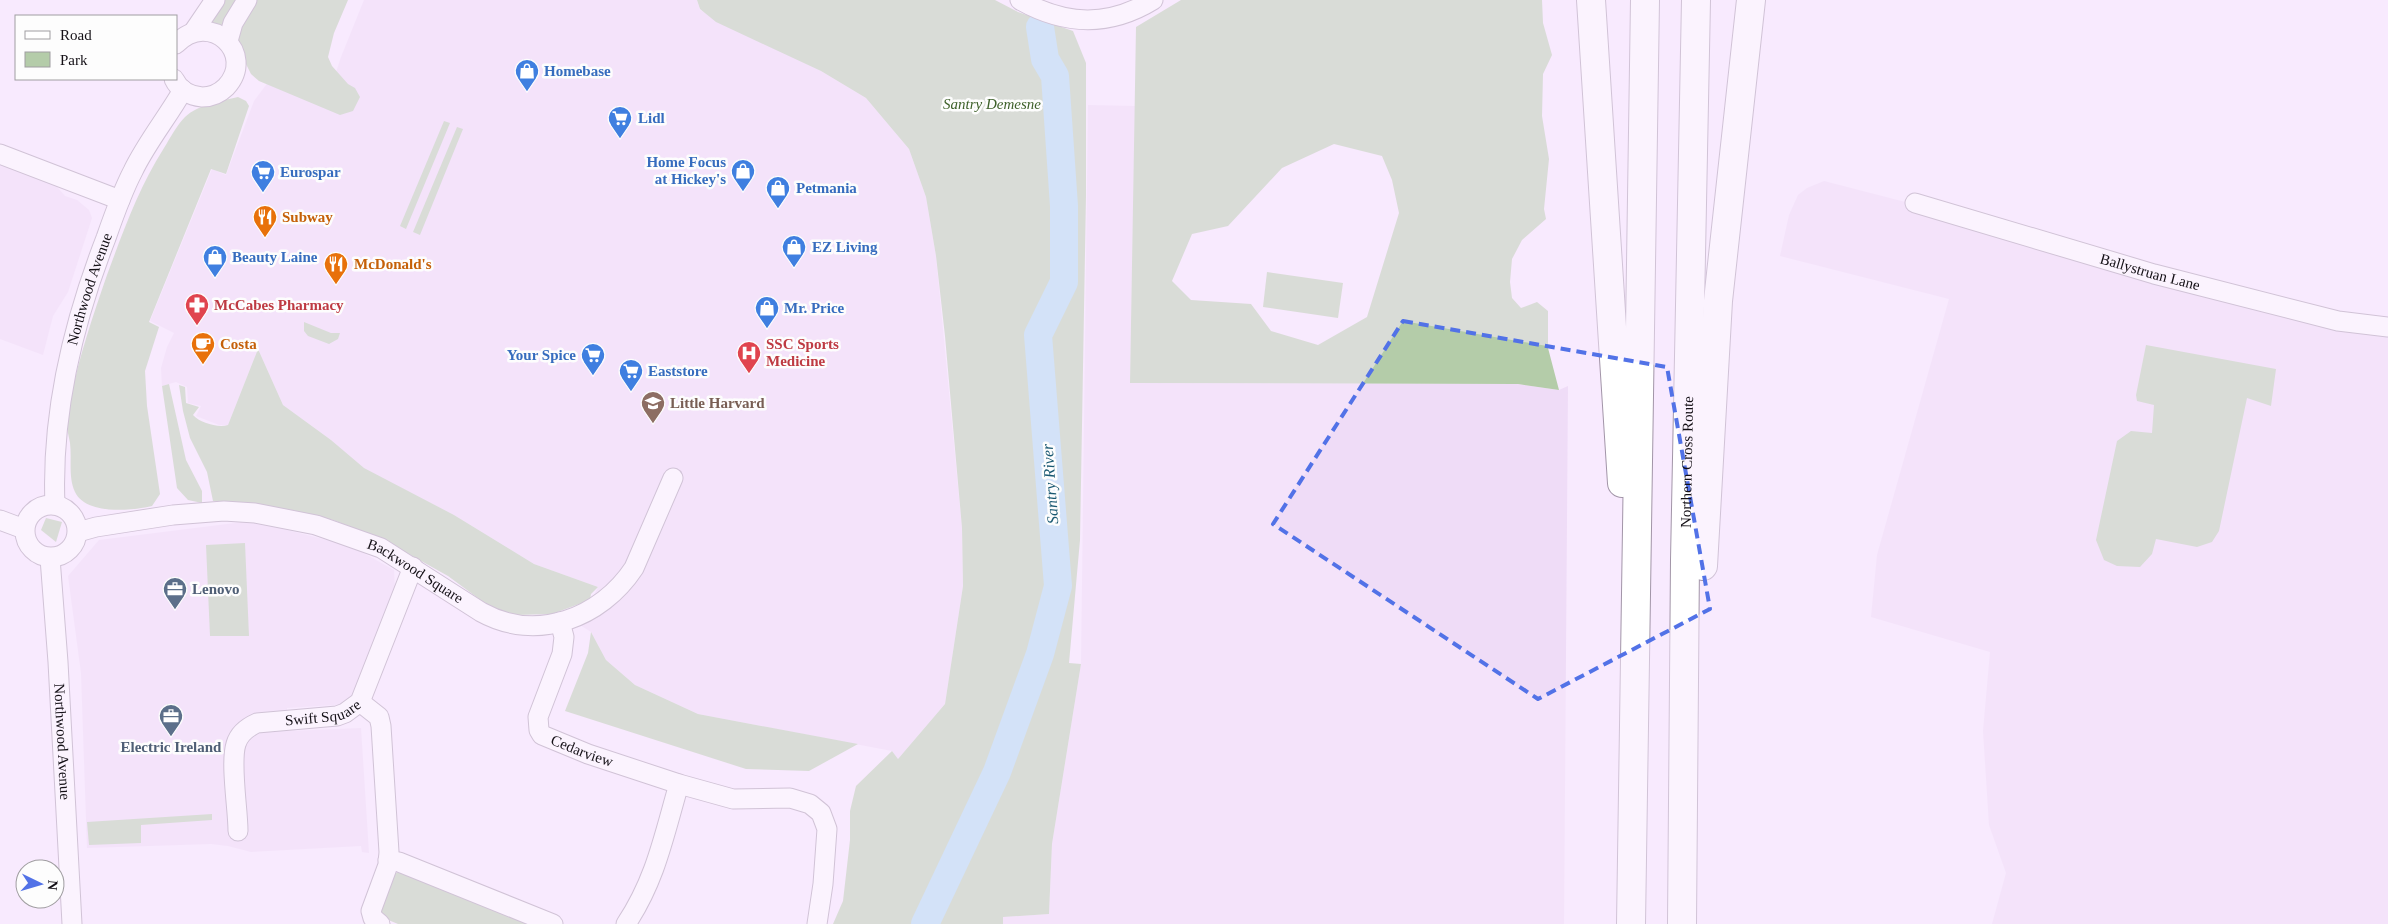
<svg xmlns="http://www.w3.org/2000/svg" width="2388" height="924" viewBox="0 0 2388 924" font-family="'Times New Roman',serif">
	<rect width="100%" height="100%" fill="#f8eafe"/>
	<g fill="#efdcf7">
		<polygon points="364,0 697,0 700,10 821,71 866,98 909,149 926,197 936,256 962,528 963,586 945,704 898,759 892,751 698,714 635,685 606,660 591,632 580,625 598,587 534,564 454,515 364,469 331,440 283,405 258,349 228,425 219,425 196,416 201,406 188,403 187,387 176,382 162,386 161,368 167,347 174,333 150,321 212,169 226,175 254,101 269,81 325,106 341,57"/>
		<polygon points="1088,105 1135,106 1130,383 1517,384 1559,390 1568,386 1564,924 1003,924 1003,917 1049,914 1052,844 1081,664"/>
		<polygon points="0,165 51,180 65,196 77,200 89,210 92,218 68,292 53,316 43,355 0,339"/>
		<polygon points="1824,181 2388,327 2388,924 1992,924 2006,873 1989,825 1983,731 1990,652 1871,617 1877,555 1949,299 1780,256 1789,215 1798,195 1807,188"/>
		<polygon points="251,521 351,546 394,570 395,592 349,704 287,708 288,731 361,728 369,853 362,852 361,846 251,852 228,846 211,844 87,848 81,673 68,576 99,540"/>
	</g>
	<g fill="#b4cca9" fill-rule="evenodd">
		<polygon points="224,0 239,0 223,28 208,25"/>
		<polygon points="256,0 348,0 334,33 328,57 332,66 348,84 355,88 360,97 353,111 340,115 259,81 251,74 246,64 238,39 241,25"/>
		<polygon points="697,0 995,0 1018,12 1073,31 1086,63 1086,195 1080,540 1069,663 1081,664 1052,844 1049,914 1003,917 1003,924 833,924 843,901 850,840 850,811 856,786 892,751 898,759 945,704 963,586 962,528 945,336 936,256 926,197 909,149 866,98 821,71 716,22 700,9"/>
		<path d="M1181,0H1542L1543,23L1552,55L1543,74L1542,116L1549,159L1544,209L1546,219L1522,240L1512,259L1510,282L1512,298L1521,308L1537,302L1548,311V348L1559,390L1518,384L1130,383L1136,27ZM1334,144L1382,156L1392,180L1399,213L1367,317L1318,345L1271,331L1251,304L1191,300L1172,281L1192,234L1228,226L1282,168Z"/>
		<path d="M238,97L246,101L249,106L226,174L211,169L149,322L159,327L145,371L147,406L160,494L152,506C131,511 86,515 75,492C68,477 72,459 70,443C69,436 66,428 67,421C67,414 70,406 71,398C79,356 93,316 107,275C123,232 139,187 164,148C170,138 177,125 185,117C199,104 221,101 238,97Z"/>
		<polygon points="444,121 450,123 406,229 400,226"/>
		<polygon points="457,127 463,129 420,235 413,232"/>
		<polygon points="1267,272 1343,283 1338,318 1263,307"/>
		<polygon points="304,322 331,333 340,333 338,339 329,344 308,336 304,331"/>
		<polygon points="2146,345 2276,369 2271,406 2247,398 2219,531 2212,542 2197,547 2156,539 2152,554 2140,567 2117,566 2104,560 2096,540 2117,441 2131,431 2152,433 2154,405 2137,401 2136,395"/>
		<path d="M258,349L283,405L331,440L364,468L454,515L534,564L598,587L591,594L590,600L552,614L517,615L490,607L448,576L380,538L333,520L292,510L213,501L207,472L190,438L183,411L179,385L185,387L186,403L199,407L193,415C200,423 218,428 228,425Z"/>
		<polygon points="169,384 186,460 202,491 202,503 188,500 177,488 162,386"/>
		<polygon points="46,518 62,522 56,542 41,530"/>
		<polygon points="245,543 249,636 210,636 206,545"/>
		<polygon points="591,632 606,660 635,685 698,714 858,744 809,771 746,769 565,711 588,653"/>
		<polygon points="212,814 212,820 141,825 141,843 89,845 87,822"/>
		<polygon points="398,872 403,872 536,924 398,924 386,919 380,912 393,875"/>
	</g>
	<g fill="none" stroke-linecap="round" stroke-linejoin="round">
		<polyline stroke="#a6d9f1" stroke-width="28" points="925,924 997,772 1040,654 1058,586 1038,335 1064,282 1064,206 1055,76 1045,59 1040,27"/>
		<g stroke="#a295a8" stroke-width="21">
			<g id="minor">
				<path d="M1020,0C1066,26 1109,27 1153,0"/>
				<polyline points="194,31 215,0"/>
				<polyline points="228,41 233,23 247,0"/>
				<path d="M174,79C179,90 190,96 202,97C211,97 220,93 226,87C257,54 210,9 176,44"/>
				<polyline points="0,154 120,200"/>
				<path id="s1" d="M1915,203L2154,274L2338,321L2388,327"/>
				<circle cx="51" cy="531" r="26"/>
				<path id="s2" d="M55,505C51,413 73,323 106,238C114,215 122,192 133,171C147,142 167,118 183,90"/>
				<polyline points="0,520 24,529"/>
				<path id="s3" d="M78,532L96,527L173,515L224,511L255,513L316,525L381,548L481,612C537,643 601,618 634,568L673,478"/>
				<path id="s4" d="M50,558L58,662L72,924"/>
				<path id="s5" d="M560,622L564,637L562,654L538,717L539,730L542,735L588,754L679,784L733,799L790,798L810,804L821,813L827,829L823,884L817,924"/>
				<polyline points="360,702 379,717 381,726 389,852 388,865 371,911 373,918 380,924"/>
				<path id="s6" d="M238,831C238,809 230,763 236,744C239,734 248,727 257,723L337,716L345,713L360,702L413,567"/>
				<polyline points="388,860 399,862 553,924"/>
				<path d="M626,924C656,879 664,835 679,784"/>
			</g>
		</g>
		<g stroke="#a295a8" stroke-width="30">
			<g id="highway">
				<polyline points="1591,0 1622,483"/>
				<polyline points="1703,566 1718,301 1751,0"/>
				<polyline points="1631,924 1645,0"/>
				<path id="s7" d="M1682,924L1685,560L1696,0"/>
			</g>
		</g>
		<use href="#minor" stroke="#fff" stroke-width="19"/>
		<use href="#highway" stroke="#fff" stroke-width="28"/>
	</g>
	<path d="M0 0H2388V924H0ZM1403,321L1667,367L1710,609L1538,699L1273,524Z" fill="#f8eafe" fill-opacity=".55" fill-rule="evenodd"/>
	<path fill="none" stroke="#5272e7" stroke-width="4" stroke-dasharray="10 6" stroke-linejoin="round" d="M1403,321L1667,367L1710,609L1538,699L1273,524Z"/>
	<defs>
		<g id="shop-pin" transform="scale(1.25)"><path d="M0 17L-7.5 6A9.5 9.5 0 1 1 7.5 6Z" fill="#3f7fe0" stroke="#fdfdfd"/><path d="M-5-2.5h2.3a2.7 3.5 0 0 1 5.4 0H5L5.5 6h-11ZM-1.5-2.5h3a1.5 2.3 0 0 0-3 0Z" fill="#fff"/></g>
		<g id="supermarket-pin" transform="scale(1.25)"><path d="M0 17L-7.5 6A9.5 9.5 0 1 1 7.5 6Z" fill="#3f7fe0" stroke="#fdfdfd"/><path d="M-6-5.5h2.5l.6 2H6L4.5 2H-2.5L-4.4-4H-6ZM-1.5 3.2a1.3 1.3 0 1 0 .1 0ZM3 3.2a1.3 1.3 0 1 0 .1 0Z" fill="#fff"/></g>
		<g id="restaurant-pin" transform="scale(1.25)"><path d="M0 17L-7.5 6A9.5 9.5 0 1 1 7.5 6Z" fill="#e8710a" stroke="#fdfdfd"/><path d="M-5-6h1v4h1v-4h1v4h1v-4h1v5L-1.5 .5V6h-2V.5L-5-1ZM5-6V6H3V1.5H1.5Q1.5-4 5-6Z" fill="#fff"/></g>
		<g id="pharmacy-pin" transform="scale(1.25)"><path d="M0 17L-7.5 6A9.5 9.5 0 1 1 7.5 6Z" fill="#e0444e" stroke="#fdfdfd"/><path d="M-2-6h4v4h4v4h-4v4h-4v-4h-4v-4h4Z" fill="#fff"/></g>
		<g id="cafe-pin" transform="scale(1.25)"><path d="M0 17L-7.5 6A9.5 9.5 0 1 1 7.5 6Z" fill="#e8710a" stroke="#fdfdfd"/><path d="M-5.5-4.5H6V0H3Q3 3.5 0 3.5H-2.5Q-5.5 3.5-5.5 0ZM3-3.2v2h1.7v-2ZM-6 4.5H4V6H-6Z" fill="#fff"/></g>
		<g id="hospital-pin" transform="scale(1.25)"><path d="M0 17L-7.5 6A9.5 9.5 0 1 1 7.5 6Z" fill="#e0444e" stroke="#fdfdfd"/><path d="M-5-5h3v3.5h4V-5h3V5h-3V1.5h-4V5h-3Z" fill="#fff"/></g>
		<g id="school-pin" transform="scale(1.25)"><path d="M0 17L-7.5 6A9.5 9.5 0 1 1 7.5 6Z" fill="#8d6e63" stroke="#fdfdfd"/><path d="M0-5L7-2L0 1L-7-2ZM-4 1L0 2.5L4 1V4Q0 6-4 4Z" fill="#fff"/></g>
		<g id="office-pin" transform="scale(1.25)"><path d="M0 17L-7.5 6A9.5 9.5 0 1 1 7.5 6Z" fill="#5c6f8a" stroke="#fdfdfd"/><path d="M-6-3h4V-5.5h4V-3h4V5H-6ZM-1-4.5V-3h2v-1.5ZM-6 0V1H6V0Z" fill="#fff"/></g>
	</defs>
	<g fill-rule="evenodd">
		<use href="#shop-pin" x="527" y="71"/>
		<use href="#supermarket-pin" x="620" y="118"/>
		<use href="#shop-pin" x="743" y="171"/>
		<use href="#supermarket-pin" x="263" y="172"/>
		<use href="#shop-pin" x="778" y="188"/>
		<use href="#restaurant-pin" x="265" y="217"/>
		<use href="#shop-pin" x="794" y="247"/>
		<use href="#shop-pin" x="215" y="257"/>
		<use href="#restaurant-pin" x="336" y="264"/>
		<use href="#pharmacy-pin" x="197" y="305"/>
		<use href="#shop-pin" x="767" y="308"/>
		<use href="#cafe-pin" x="203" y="344"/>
		<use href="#hospital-pin" x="749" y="353"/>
		<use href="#supermarket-pin" x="593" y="355"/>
		<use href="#supermarket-pin" x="631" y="371"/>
		<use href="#school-pin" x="653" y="403"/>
		<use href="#office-pin" x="175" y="589"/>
		<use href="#office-pin" x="171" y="716"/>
	</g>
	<g text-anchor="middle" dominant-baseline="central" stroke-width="5" stroke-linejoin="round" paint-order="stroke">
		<g font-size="15" font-weight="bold" fill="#366cbe" stroke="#fdfdfd" text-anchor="start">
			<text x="544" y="71">Homebase</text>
			<text x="638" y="118">Lidl</text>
			<text x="726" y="162" text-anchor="end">Home Focus<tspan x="726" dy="17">at Hickey's</tspan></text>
			<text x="280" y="172">Eurospar</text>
			<text x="796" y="188">Petmania</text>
			<text x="812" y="247">EZ Living</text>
			<text x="232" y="257">Beauty Laine</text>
			<text x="784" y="308">Mr. Price</text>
			<text x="576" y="355" text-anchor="end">Your Spice</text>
			<text x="648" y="371">Eaststore</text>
		</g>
		<g font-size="15" font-style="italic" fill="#3e612a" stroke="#fdfdfd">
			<text x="992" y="104">Santry Demesne</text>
		</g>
		<g font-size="15" font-weight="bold" fill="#c56008" stroke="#fdfdfd" text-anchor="start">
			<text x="282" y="217">Subway</text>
			<text x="354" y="264">McDonald's</text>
			<text x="220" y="344">Costa</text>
		</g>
		<g font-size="15" fill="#141016" stroke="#fdfdfd">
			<text stroke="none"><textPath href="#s1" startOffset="245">Ballystruan Lane</textPath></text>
			<text stroke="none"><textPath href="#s2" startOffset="220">Northwood Avenue</textPath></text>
			<text stroke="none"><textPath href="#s7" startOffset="462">Northern Cross Route</textPath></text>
			<text stroke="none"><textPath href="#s3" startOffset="351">Backwood Square</textPath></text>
			<text stroke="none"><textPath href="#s6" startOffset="185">Swift Square</textPath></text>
			<text stroke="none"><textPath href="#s4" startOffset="184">Northwood Avenue</textPath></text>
			<text stroke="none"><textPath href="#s5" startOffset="162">Cedarview</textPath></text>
		</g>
		<g font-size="15" font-weight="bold" fill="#be3a42" stroke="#fdfdfd" text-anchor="start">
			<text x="214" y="305">McCabes Pharmacy</text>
			<text x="766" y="344">SSC Sports<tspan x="766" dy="17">Medicine</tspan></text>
		</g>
		<g font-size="15" font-weight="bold" fill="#785e54" stroke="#fdfdfd" text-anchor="start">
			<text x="670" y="403">Little Harvard</text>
		</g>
		<g font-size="15" font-weight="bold" fill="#4e5e75" stroke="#fdfdfd" text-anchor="start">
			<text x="192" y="589">Lenovo</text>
			<text x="171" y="747" text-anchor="middle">Electric Ireland</text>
		</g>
		<g font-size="16" font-style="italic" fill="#1a5972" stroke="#fdfdfd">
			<text transform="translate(1050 484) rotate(-94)">Santry River</text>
		</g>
	</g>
	<rect x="15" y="15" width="162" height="65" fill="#fdfdfd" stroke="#a09ea1"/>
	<rect x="25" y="31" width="25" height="8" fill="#ffffff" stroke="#a09ea1"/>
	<text x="60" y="40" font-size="15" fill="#141016">Road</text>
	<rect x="25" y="52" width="25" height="15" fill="#b4cca9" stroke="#a09ea1"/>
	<text x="60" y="65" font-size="15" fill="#141016">Park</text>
	<g transform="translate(40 884) rotate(95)"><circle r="24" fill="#fdfdfd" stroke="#a09ea1"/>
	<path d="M0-4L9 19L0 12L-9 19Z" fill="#5272e7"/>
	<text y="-8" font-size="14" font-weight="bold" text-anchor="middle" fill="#141016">N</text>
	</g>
</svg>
